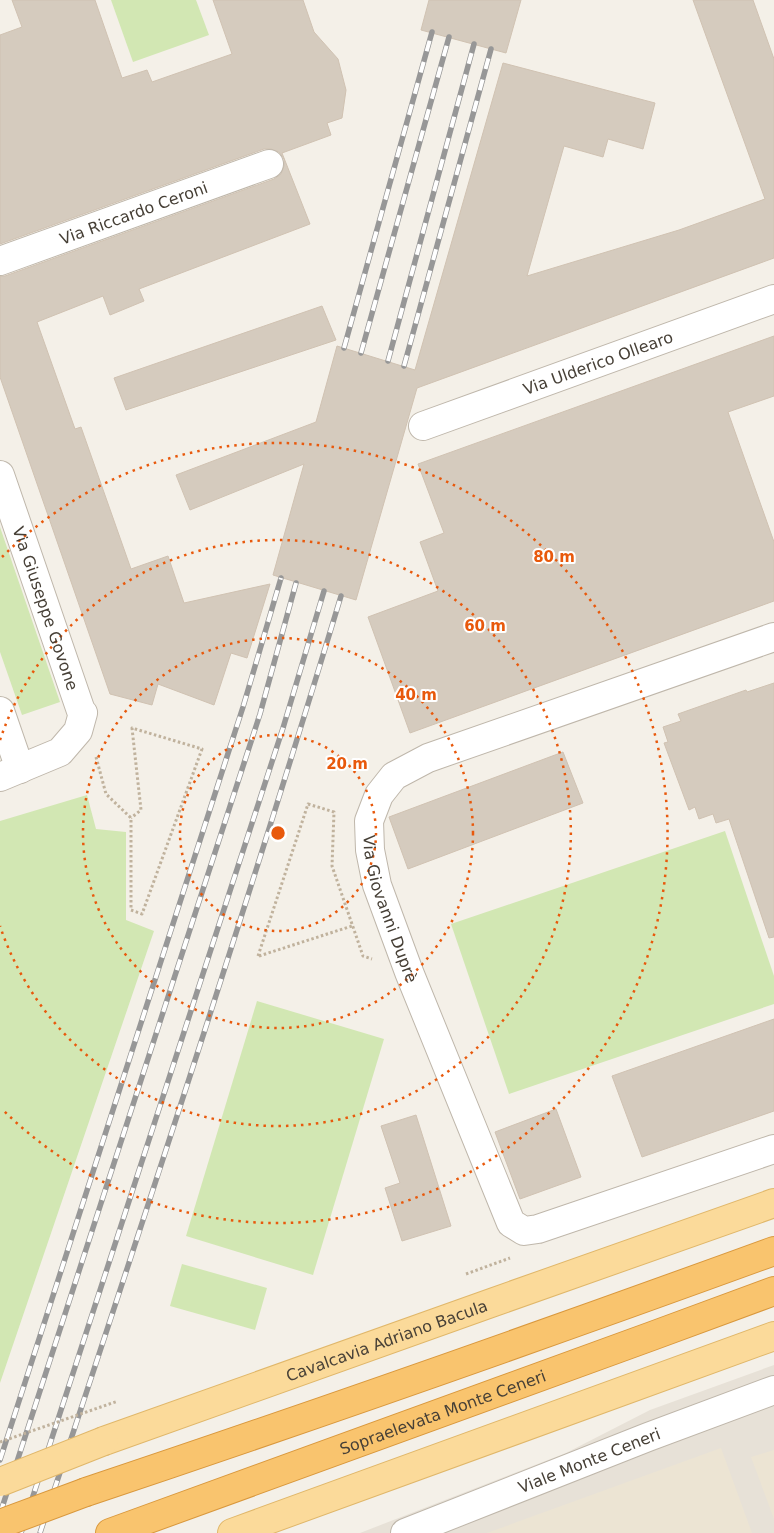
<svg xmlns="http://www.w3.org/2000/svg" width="774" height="1533" viewBox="0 0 774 1533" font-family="'DejaVu Sans',sans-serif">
	<rect width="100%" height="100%" fill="#f4f0e8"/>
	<polygon fill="#e7e1d7" points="774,1365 774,1533 360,1533 566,1453 650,1410"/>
	<g fill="#ece4d3">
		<polygon points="721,1448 752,1533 487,1533"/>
		<polygon points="774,1450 774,1519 751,1457"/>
	</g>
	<g fill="#d2e7b3">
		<polygon points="111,0 196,0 209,35 133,62"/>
		<polygon points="0,527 60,702 22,715 0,652"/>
		<polygon points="87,795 96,829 126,832 126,920 154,931 0,1383 0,821"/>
		<polygon points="725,831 774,976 774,1004 509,1094 451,924"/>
		<polygon points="257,1001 384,1039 313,1275 186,1236"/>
		<polygon points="182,1264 267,1288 255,1330 170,1306"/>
	</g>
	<g fill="#d5cbbe" stroke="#d0c2b2">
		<polygon points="12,0 95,0 122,78 147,70 152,82 232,54 213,0 303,0 314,32 338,59 346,90 342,118 327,123 331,135 282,153 310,224 139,289 144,301 110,315 103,296 37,322 75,429 81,427 131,569 168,556 184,603 270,584 247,658 231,653 214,705 158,684 152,705 110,694 0,377 0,276 5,276 274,179 281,174 284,166 284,159 279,152 271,149 264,149 0,244 0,35 22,27"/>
		<polygon points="429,0 521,0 506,53 421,30"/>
		<polygon points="693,0 753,0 774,59 774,258 417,388 356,600 273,575 304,464 190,510 176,475 316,422 337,346 415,370 503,63 655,103 643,149 608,139 603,157 564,146 527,276 679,230 765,199"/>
		<polygon points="322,306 336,340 126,410 114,378"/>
		<polygon points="774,336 774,396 728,412 774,542 774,601 410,733 368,617 438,591 420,542 444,533 418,464"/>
		<polygon points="774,683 774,937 769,938 729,819 716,823 713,814 699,819 695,807 689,810 664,743 668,742 663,727 681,721 678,714 746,690 747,692"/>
		<polygon points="563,752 583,803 408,869 389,817"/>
		<polygon points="774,1019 774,1111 642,1157 612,1076"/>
		<polygon points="556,1109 581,1177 520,1199 495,1132"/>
		<polygon points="416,1115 451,1226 402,1241 385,1188 400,1183 381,1126"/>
	</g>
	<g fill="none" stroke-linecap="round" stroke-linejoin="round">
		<g stroke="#bfb7ab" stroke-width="30">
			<g id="street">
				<path id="s1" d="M0,261L269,164"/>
				<path id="s2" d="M423,426L774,299"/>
				<path id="s3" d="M0,475L81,711L83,713L78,731L60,752L0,777"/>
				<path id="s4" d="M774,637L428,758L394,776L379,795L369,821L370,850L377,885L409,972L511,1223L524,1231L538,1229L774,1149"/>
				<polyline points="0,711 20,769"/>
				<path id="s5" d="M405,1533L648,1437L774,1390"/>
			</g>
		</g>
		<g stroke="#e0b76a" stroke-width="30">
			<g id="primary">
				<path id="s6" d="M104,1441C328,1362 550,1281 774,1203"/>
				<polyline points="232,1533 774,1336"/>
			</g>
		</g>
		<g stroke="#d9983d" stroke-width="30">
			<g id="highway">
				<path d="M86,1492C316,1415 546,1334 774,1251"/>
				<path id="s7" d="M110,1533L652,1336L774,1291"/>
			</g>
		</g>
		<g stroke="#c0b29d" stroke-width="3" stroke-dasharray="2.5 2.5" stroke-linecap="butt">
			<polyline points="96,757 106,794 131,818 131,910 142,914 202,749 132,728 141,810 131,818"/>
			<polyline points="258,956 308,804 334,812 332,866 363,956 372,959"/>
			<polyline points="259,956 352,926"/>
			<polyline points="466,1274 510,1258"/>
		</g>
		<use href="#street" stroke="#fff" stroke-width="28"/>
		<use href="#primary" stroke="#fbda9a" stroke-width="28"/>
		<use href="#highway" stroke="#f9c46e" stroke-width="28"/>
		<g stroke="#979797" stroke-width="5.5">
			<g id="rail">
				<polyline points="344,348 432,32"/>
				<polyline points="361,353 449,37"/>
				<polyline points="388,361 474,44"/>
				<polyline points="404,366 491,49"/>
				<polyline points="0,1460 243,707 281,578"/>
				<polyline points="0,1514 260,714 296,583"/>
				<polyline points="21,1533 283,728 324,591"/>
				<path d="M40,1533C143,1221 246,910 341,596"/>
			</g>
		</g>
		<use href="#rail" stroke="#fff" stroke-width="4" stroke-dasharray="11" stroke-linecap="butt"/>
		<g stroke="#e0b76a" stroke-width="30" stroke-linecap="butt">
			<polyline id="primary-bridge" points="0,1482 104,1441"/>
		</g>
		<g stroke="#d9983d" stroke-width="30" stroke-linecap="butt">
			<polyline id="highway-bridge" points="0,1524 86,1492"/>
		</g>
		<polyline stroke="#c0b29d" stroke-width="3" stroke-dasharray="2.5 2.5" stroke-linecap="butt" points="0,1442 118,1401"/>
		<use href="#primary-bridge" stroke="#fbda9a" stroke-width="28"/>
		<use href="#highway-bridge" stroke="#f9c46e" stroke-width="28"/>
	</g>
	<g fill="none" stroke="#e8590c" stroke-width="2.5" stroke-dasharray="2.5 5">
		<circle cx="278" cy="833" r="98"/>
		<circle cx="278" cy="833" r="195"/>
		<path d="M0 740A293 293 0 1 1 0 926"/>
		<path d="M2 557A390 390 0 1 1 2 1109"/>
	</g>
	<g text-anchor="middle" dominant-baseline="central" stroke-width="4" stroke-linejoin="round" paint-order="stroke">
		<g font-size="16" fill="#474037" stroke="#fff">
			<text stroke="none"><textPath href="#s1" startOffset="142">Via Riccardo Ceroni</textPath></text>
			<text stroke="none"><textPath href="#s2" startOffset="186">Via Ulderico Ollearo</textPath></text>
			<text stroke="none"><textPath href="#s3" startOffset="141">Via Giuseppe Govone</textPath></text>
			<text stroke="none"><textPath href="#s4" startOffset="548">Via Giovanni Duprè</textPath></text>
			<text stroke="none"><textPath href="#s6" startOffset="300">Cavalcavia Adriano Bacula</textPath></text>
			<text stroke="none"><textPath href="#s7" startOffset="354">Sopraelevata Monte Ceneri</textPath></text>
			<text stroke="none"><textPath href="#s5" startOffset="198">Viale Monte Ceneri</textPath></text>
		</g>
	</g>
	<circle cx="278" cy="833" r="8" fill="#e8590c" stroke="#fff" stroke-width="2.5"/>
	<g font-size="15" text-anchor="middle" font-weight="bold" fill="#e8590c" stroke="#fff" stroke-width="4" stroke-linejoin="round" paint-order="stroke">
		<text x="554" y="562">80 m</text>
		<text x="485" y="631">60 m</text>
		<text x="416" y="700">40 m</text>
		<text x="347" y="769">20 m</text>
	</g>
</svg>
